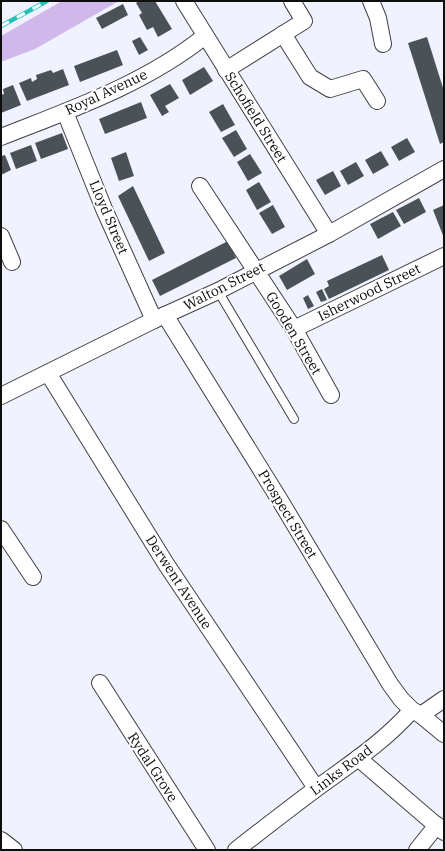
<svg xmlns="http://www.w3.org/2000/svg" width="445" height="851" viewBox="0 0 445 851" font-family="'IBM Plex Serif',serif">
	<rect width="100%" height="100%" fill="#f0f3ff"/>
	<polygon fill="#d0b8ea" points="62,1 119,1 35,49 1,62 1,36"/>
	<g fill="#4a5257">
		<polygon points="139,1 155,1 172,29 158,37 153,27 147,30 139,15 142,13 136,3"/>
		<polygon points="123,4 128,15 102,29 96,18"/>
		<polygon points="140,37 148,50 139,55 132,41"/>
		<polygon points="427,37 444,91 444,142 440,144 408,43"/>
		<polygon points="117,50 123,65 80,82 74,66"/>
		<polygon points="204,67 213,81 190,95 182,80"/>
		<polygon points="63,69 69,85 27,101 19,83 31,78 32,82 37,79 36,75 51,70 53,73"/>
		<polygon points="170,84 179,98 165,106 169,112 162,116 150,95"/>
		<polygon points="13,85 21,105 1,113 1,95 4,94 3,89"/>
		<polygon points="141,102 147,118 105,134 99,119"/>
		<polygon points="223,104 235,125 221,132 209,112"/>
		<polygon points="236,130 247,149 234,157 222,138"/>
		<polygon points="62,133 68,149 41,159 35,143"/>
		<polygon points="407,138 415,152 399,161 391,147"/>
		<polygon points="31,145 37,161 16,169 10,153"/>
		<polygon points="381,151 389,165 373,174 365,160"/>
		<polygon points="126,152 134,176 119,181 111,158"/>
		<polygon points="250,154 262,173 248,181 237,162"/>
		<polygon points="5,155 11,170 1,175 1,156"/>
		<polygon points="356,162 364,176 348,185 340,171"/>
		<polygon points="333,171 341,186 325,195 316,180"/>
		<polygon points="259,182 271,202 257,210 246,190"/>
		<polygon points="133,186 165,253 149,261 118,196"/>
		<polygon points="419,198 426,212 404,224 396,210"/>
		<polygon points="273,205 285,227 272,234 259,213"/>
		<polygon points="444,205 444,238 433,210"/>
		<polygon points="393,212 401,226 378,239 370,224"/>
		<polygon points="228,241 236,258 160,296 152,280"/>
		<polygon points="382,255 389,270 329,299 324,289 329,286 327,281"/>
		<polygon points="307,259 315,274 287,290 279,276"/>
		<polygon points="322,289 327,300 321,302 316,292"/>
		<polygon points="308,295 314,306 308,309 303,298"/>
	</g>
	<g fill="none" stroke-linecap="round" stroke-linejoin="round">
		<g stroke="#414141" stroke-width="10">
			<polyline id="service" points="218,291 294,419"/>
		</g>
		<g stroke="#414141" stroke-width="18">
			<g id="minor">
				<polyline points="184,1 329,234"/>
				<polyline points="371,1 378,18 383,44"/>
				<polyline points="283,34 310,77 330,89 363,79 377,101"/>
				<polyline points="226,70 304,21 292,1"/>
				<polyline points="65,112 104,209 154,320"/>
				<path d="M1,137C72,109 145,84 205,36"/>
				<polyline points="200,186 294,329 331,395"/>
				<polyline points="1,236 12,262"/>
				<polyline points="165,315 281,502 390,684 401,699 412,710"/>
				<polyline points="294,329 444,256"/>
				<polyline points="48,373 166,564 316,788"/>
				<polyline points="1,396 154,320 218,291 329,234 444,169"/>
				<polyline points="1,529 33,577"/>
				<polyline points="100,683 207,850"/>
				<polyline points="421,715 444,734"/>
				<polyline points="358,758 444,832"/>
				<polyline points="1,840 14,850"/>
				<path d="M236,850C263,829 290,808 317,788C350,764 385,741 412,710L421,715L444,699"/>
				<polyline points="417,850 437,825"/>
			</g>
		</g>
		<use href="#service" stroke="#fff" stroke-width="8"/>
		<use href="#minor" stroke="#fff" stroke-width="16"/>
		<g stroke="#24c1ba" stroke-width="4.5">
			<polyline id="rail" points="1,26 47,1"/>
		</g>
		<use href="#rail" stroke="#fff" stroke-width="3" stroke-dasharray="9" stroke-linecap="butt"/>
	</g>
	<g text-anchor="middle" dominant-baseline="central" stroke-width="4" stroke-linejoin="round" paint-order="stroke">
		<g font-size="14" fill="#0e0e0e" stroke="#fff">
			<text transform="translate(106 92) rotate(-25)">Royal Avenue</text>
			<text transform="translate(256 117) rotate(58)">Schofield Street</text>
			<text transform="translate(109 217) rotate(67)">Lloyd Street</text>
			<text transform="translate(224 286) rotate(-27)">Walton Street</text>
			<text transform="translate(369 292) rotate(-26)">Isherwood Street</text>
			<text transform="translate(294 333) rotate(59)">Gooden Street</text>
			<text transform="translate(288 514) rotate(59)">Prospect Street</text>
			<text transform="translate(179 582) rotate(57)">Derwent Avenue</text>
			<text transform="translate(153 767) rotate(57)">Rydal Grove</text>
			<text transform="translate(341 770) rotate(-37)">Links Road</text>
		</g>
	</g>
	<rect width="445" height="851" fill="none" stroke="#0e0e0e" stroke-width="4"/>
</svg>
